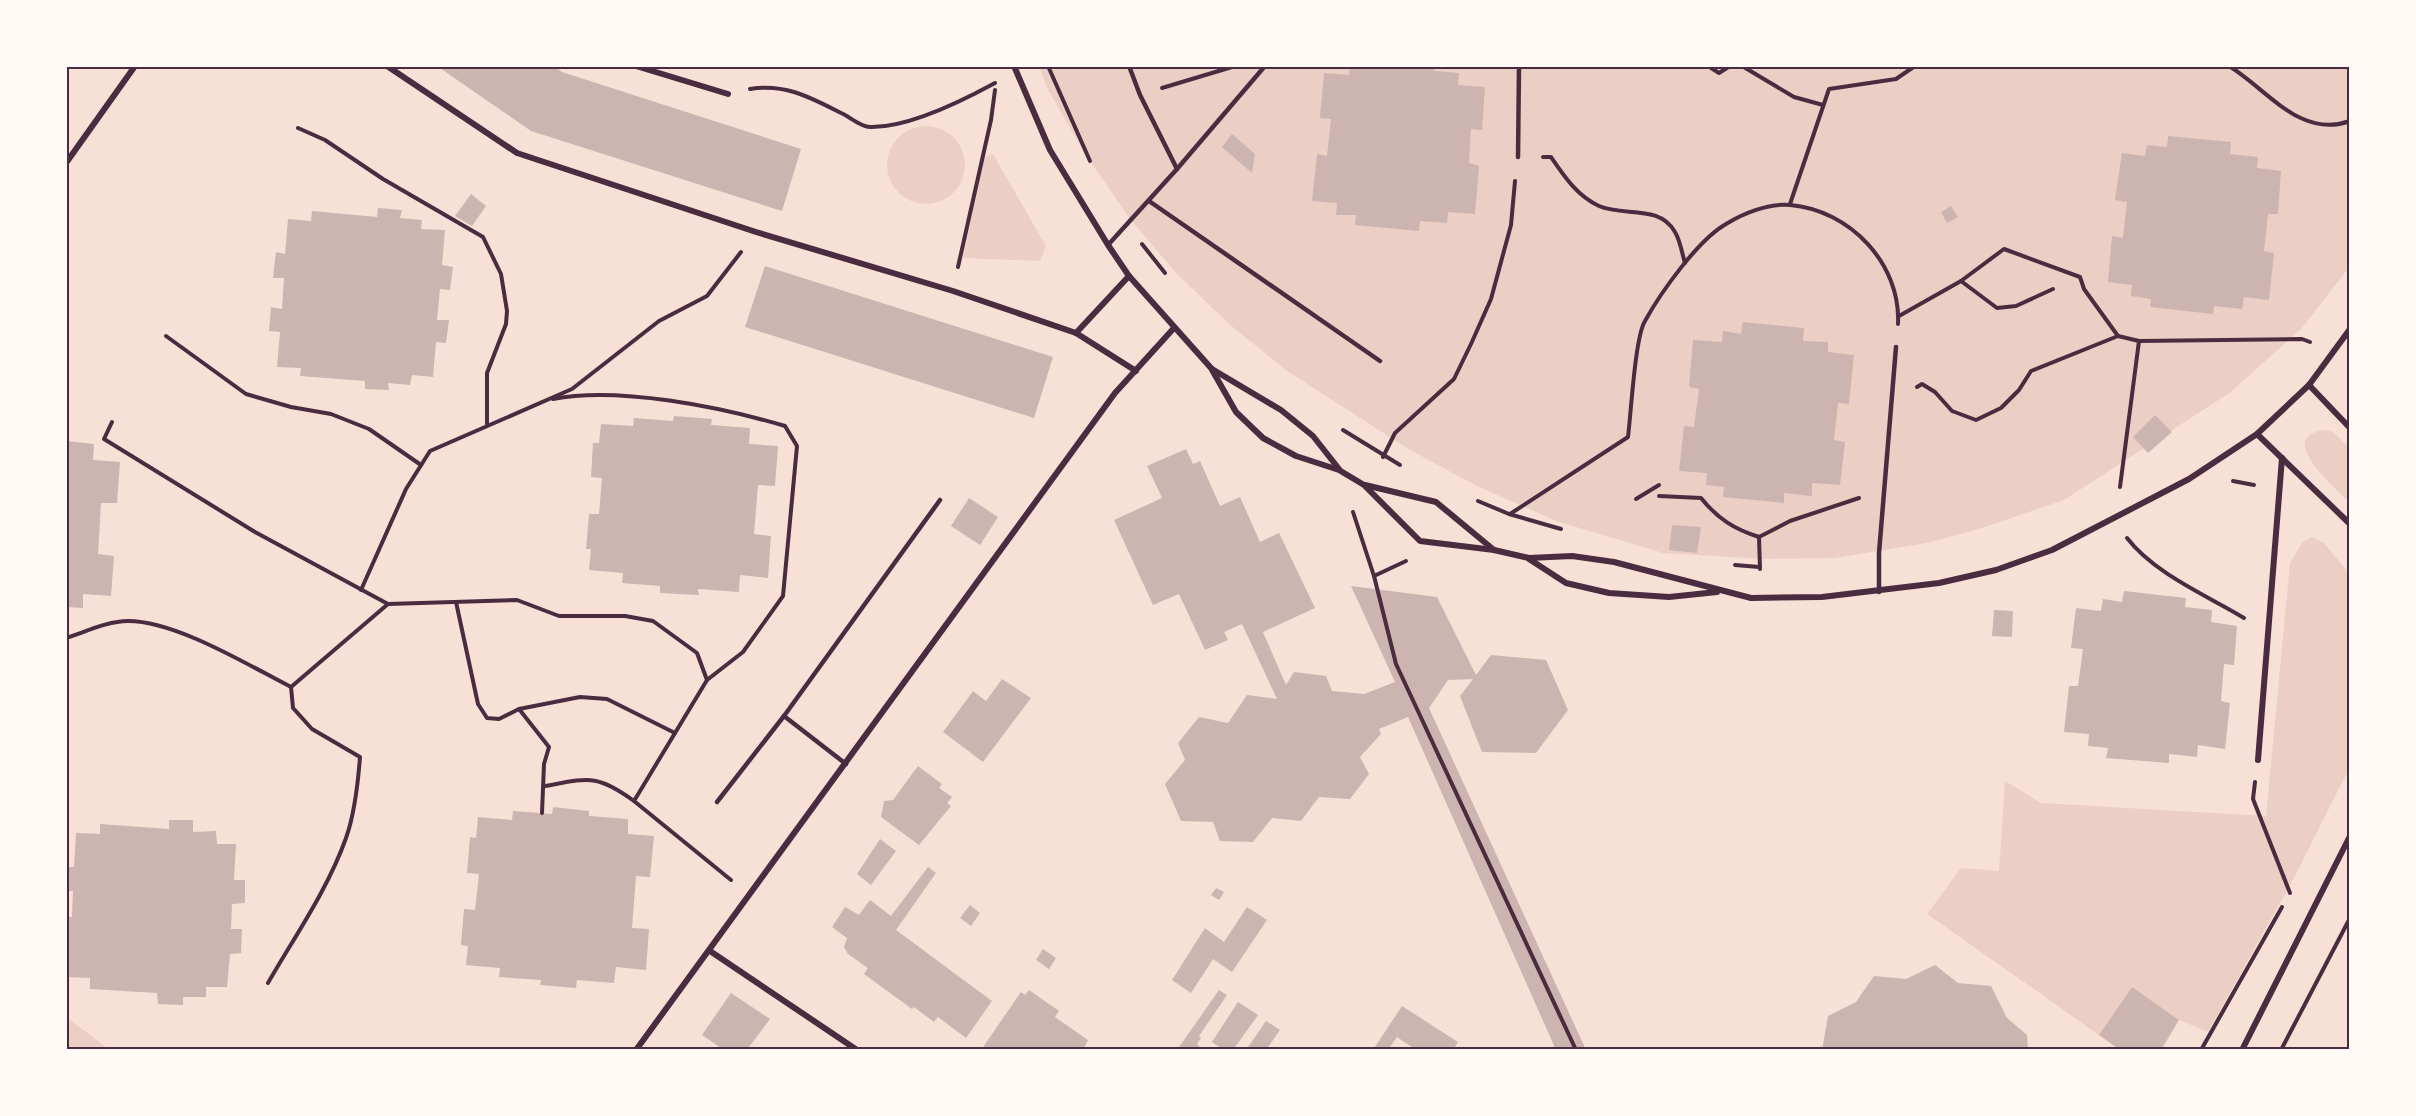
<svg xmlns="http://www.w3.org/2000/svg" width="2416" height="1116" viewBox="0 0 2416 1116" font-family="'Golos Text',sans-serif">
	<rect width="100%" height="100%" fill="#f7e1d7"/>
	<g fill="#ebcfc5">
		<polygon points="1039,66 2350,66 2350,266 2302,328 2231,392 2064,500 1979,529 1927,543 1834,558 1763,559 1663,553 1556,521 1475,485 1410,450 1287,371 1229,324 1175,272 1127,215 1085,153 1047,88"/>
		<circle cx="926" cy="165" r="39"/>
		<polygon points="993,154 1046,246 1040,261 963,258 984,158"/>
		<path d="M2326,430L2333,432L2350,448V503C2337,490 2272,435 2326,430Z"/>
		<polygon points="2312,537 2324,543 2350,574 2350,767 2294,878 2208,1032 2179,1020 2132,987 2099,1035 1927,914 1961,868 1999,871 2005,781 2041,803 2266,816 2290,563 2302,543"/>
		<polygon points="66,1017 110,1050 66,1050"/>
	</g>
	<g fill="#ccb4b1">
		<polygon points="437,66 554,66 562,72 801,149 782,211 531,131"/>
		<polygon points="1350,66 1435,66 1434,71 1459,73 1458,85 1485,87 1482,130 1471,129 1469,163 1479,166 1475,214 1448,212 1447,223 1420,221 1419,231 1355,225 1356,215 1336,215 1337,203 1312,201 1317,154 1327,156 1331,119 1320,118 1324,73 1349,75"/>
		<polygon points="1232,134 1255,154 1252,173 1222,147"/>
		<polygon points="2168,136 2231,142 2230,154 2258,157 2257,168 2281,171 2278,214 2268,214 2264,251 2274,253 2269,300 2244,297 2242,309 2214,306 2213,314 2150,307 2151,299 2131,296 2132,285 2108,282 2112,236 2123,238 2127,202 2115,200 2122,153 2145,156 2147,145 2167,147"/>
		<polygon points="471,194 486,206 472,226 455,216"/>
		<polygon points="1951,206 1958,217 1947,223 1941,212"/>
		<polygon points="378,208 402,210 400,218 422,220 421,229 445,230 442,265 453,267 450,290 440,289 437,320 449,320 446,343 436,342 433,377 412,375 410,385 388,383 389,390 365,389 365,381 300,376 301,368 277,367 280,332 269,331 271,307 282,309 284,278 273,278 276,252 285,254 288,219 311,221 312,211 377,217"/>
		<polygon points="765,266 1053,357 1034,418 745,327"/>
		<polygon points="1743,322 1804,328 1803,341 1828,342 1828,352 1854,355 1849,404 1838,403 1834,440 1845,442 1840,485 1812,483 1812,496 1784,493 1784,503 1723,497 1724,487 1706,485 1707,473 1679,471 1684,426 1694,427 1699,389 1689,387 1693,340 1722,342 1723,331 1741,334"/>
		<polygon points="2155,415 2172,432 2148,453 2133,437"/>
		<polygon points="674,416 712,419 711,425 750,428 749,444 778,446 775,486 758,485 754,534 771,536 768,578 740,575 739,592 698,589 699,595 660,593 660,586 622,583 623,573 589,570 591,549 586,549 589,514 599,514 602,478 591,477 593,443 599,443 601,424 633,426 634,418 673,421"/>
		<polygon points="66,441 94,444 93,460 120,462 117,503 101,503 98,554 114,556 111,596 83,594 83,608 66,607"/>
		<polygon points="1186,449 1193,464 1200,461 1220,506 1240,497 1260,542 1279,533 1315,608 1263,632 1286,685 1294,672 1326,676 1332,691 1364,694 1395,682 1351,586 1437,597 1476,675 1491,655 1546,660 1568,710 1536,753 1482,752 1460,696 1473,679 1448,680 1429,708 1586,1050 1556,1050 1408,717 1379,729 1381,734 1360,757 1369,774 1350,799 1319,797 1301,821 1272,818 1253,842 1220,841 1213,822 1181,821 1165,784 1185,760 1178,743 1199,717 1228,723 1247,695 1277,699 1242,624 1224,632 1228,640 1205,650 1179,594 1153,605 1114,520 1162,498 1147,466"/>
		<polygon points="969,498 998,517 980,545 951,526"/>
		<polygon points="1672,525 1701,527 1697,553 1669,550"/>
		<polygon points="2124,591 2186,598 2185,607 2212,610 2211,622 2237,626 2234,665 2224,664 2221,701 2230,703 2225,749 2198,745 2197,757 2169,754 2169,763 2106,758 2108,748 2088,746 2089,734 2064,732 2069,686 2078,686 2083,649 2071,648 2076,608 2101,611 2103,599 2122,602"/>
		<polygon points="1994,610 2013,611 2012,637 1992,636"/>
		<polygon points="1002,679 1031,698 983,762 943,732 973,691 986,701"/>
		<polygon points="918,766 942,784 939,788 952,797 947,803 951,806 919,845 881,817 884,801 893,800"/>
		<polygon points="553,807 589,811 589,816 628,819 628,834 654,836 650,877 636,876 632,928 649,929 646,970 616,967 614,983 577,980 576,988 540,985 541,980 499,977 500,968 466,965 468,946 461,945 464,909 475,910 479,874 467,873 470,837 476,838 478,817 512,820 513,811 552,814"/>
		<polygon points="169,820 193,820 193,832 216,831 217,844 236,844 234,880 245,880 245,903 232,904 231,929 242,929 241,953 230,954 227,987 206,987 206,997 183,997 183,1005 158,1004 157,993 90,989 90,978 66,977 66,917 72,917 73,891 66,891 66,867 74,867 76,833 100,834 100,824 169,829"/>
		<polygon points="880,839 896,851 871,885 857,874"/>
		<polygon points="928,867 936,873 896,930 992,1001 966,1038 938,1017 934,1022 914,1007 912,1009 864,974 868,968 848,954 844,947 847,938 832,927 845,907 859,915 870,900 891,916"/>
		<polygon points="1216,888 1224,892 1219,900 1211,895"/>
		<polygon points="970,905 980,913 971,926 960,918"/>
		<polygon points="1247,907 1267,920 1232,972 1213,959 1191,993 1172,980 1205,928 1224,942"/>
		<polygon points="1043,949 1056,958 1049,969 1036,960"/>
		<polygon points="1935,965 1958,983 1991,986 2007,1018 2027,1035 2028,1050 1822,1050 1828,1016 1856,1002 1874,976 1906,979"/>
		<polygon points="2132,987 2179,1020 2161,1050 2120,1050 2099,1035"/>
		<polygon points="1029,990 1059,1011 1055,1017 1088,1040 1083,1050 981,1050 1021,992 1025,995"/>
		<polygon points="1219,990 1227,995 1199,1036 1201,1038 1197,1044 1200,1047 1198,1050 1177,1050"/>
		<polygon points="731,993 770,1019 747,1050 724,1050 702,1035"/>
		<polygon points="1238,1002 1258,1015 1233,1050 1224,1050 1212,1042"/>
		<polygon points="1402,1006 1458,1042 1453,1050 1416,1050 1397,1037 1388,1050 1373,1050"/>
		<polygon points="1266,1021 1280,1030 1266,1050 1246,1050"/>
	</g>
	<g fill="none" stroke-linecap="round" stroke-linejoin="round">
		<g stroke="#4a2c40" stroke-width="4">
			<polyline points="1048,66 1090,161"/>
			<polyline points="1708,66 1719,73 1730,66"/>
			<polyline points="1742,66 1794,97 1823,105"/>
			<path d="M2229,66C2267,89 2300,139 2350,121"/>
			<polyline points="1162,88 1232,67"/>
			<path d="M750,89C787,83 813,99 845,115C852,119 862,127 870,127C908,128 962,101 995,83"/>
			<polyline points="298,128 325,140 383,179 483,237 501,274 507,311 506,324 487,373 487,424"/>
			<path d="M1543,157H1551C1564,176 1577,196 1599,206C1624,217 1659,204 1675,232C1680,240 1682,253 1685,263"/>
			<polyline points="1790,204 1829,89 1896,79 1915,66"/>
			<polyline points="1142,244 1165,273"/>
			<polyline points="958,267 991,120 995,90"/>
			<polyline points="1961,281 1997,308 2016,306 2053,289"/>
			<polyline points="1899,316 1961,281 2004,249 2080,277 2084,289 2118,336"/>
			<polyline points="166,336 246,394 291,407 331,414 369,429 421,465"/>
			<polyline points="1917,387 1922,384 1935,392 1952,411 1976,420 2001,408 2019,390 2031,371 2118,336 2139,341"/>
			<path d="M553,399C618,386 721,407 785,426L797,446L783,596L743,652L707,680"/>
			<polyline points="112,422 104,439 255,532 388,604 517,600 559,616 625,616 653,621 697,653 707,680 634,801 731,880"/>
			<polyline points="1343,430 1400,465"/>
			<polyline points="1383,457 1395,433 1454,379 1471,344 1491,299 1511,225 1515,181"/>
			<polyline points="2233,481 2254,485"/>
			<polyline points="2120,487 2139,341 2302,339 2310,342"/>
			<path d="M1659,496L1701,498C1718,519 1734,529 1759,537L1790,521L1859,498"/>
			<polyline points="1636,499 1659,485"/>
			<polyline points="1478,501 1509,514 1561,529"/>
			<polyline points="1353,512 1374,576 1396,664 1576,1050"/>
			<path d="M1510,514L1628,437C1631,414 1635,337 1645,321C1661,292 1698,240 1726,224C1744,213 1769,203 1790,205C1850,210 1901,264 1898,324"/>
			<polyline points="1759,537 1760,569"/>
			<path d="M2127,538C2155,574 2206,595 2244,618"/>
			<polyline points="1735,565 1759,567"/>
			<polyline points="1374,576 1406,561"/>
			<polyline points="361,590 406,489 430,451 572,389 659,321 707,296 741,252"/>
			<polyline points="456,602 478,704 487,718 499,719 519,709 580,697 607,699 675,733"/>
			<path d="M66,638C85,632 108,621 128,621C176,621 248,665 291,687L388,604"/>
			<polyline points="519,709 549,747 544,764 542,813"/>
			<polyline points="2255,782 2253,799 2290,893"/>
			<path d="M545,786C589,778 597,774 634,801"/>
			<path d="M268,983C295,936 328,889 346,838C355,813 358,783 360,757L312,729L293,708L291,687"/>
			<polyline points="2201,1050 2282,907"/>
			<polyline points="2281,1050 2350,918"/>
		</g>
		<g stroke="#4a2c40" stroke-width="4.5">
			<polyline points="1129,66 1140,95 1177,169"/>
			<polyline points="1518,157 1519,66"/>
			<polyline points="1149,201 1380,361"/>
			<polyline points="1108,245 1177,169 1265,66"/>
			<polyline points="1879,592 1879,553 1896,347"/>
			<polyline points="784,716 846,764"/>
			<polyline points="717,802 784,716 940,500"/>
		</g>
		<g stroke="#4a2c40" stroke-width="6">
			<polyline points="387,66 517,153 756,232 953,291 1076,333 1136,371"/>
			<polyline points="636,66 728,94"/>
			<polyline points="1014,66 1050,150 1108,245 1129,276 1211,368 1236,412 1263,438 1296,456 1339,470 1364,485 1420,541 1494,550 1529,558 1572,556 1614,562 1751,598 1822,597 1939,583 1996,570 2052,550 2189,479 2257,434 2309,385 2350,329"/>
			<polyline points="66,163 135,66"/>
			<polyline points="1076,333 1129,276"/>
			<polyline points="1212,369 1281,410 1313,436 1339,469"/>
			<polyline points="2309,385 2350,428"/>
			<polyline points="2257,434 2350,524"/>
			<polyline points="1365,485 1436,502 1494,550"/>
			<polyline points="1529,559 1566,583 1609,593 1669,597 1717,592"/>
			<polyline points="2258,760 2282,458"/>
			<polyline points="710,951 857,1050"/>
			<polyline points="636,1050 1115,393 1174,328"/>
			<polyline points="2242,1050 2350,836"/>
		</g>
	</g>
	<rect width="2416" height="1116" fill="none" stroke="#fffaf5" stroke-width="135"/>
	<rect x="68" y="68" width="2280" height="980" fill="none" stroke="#4a2c40" stroke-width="2"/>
</svg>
